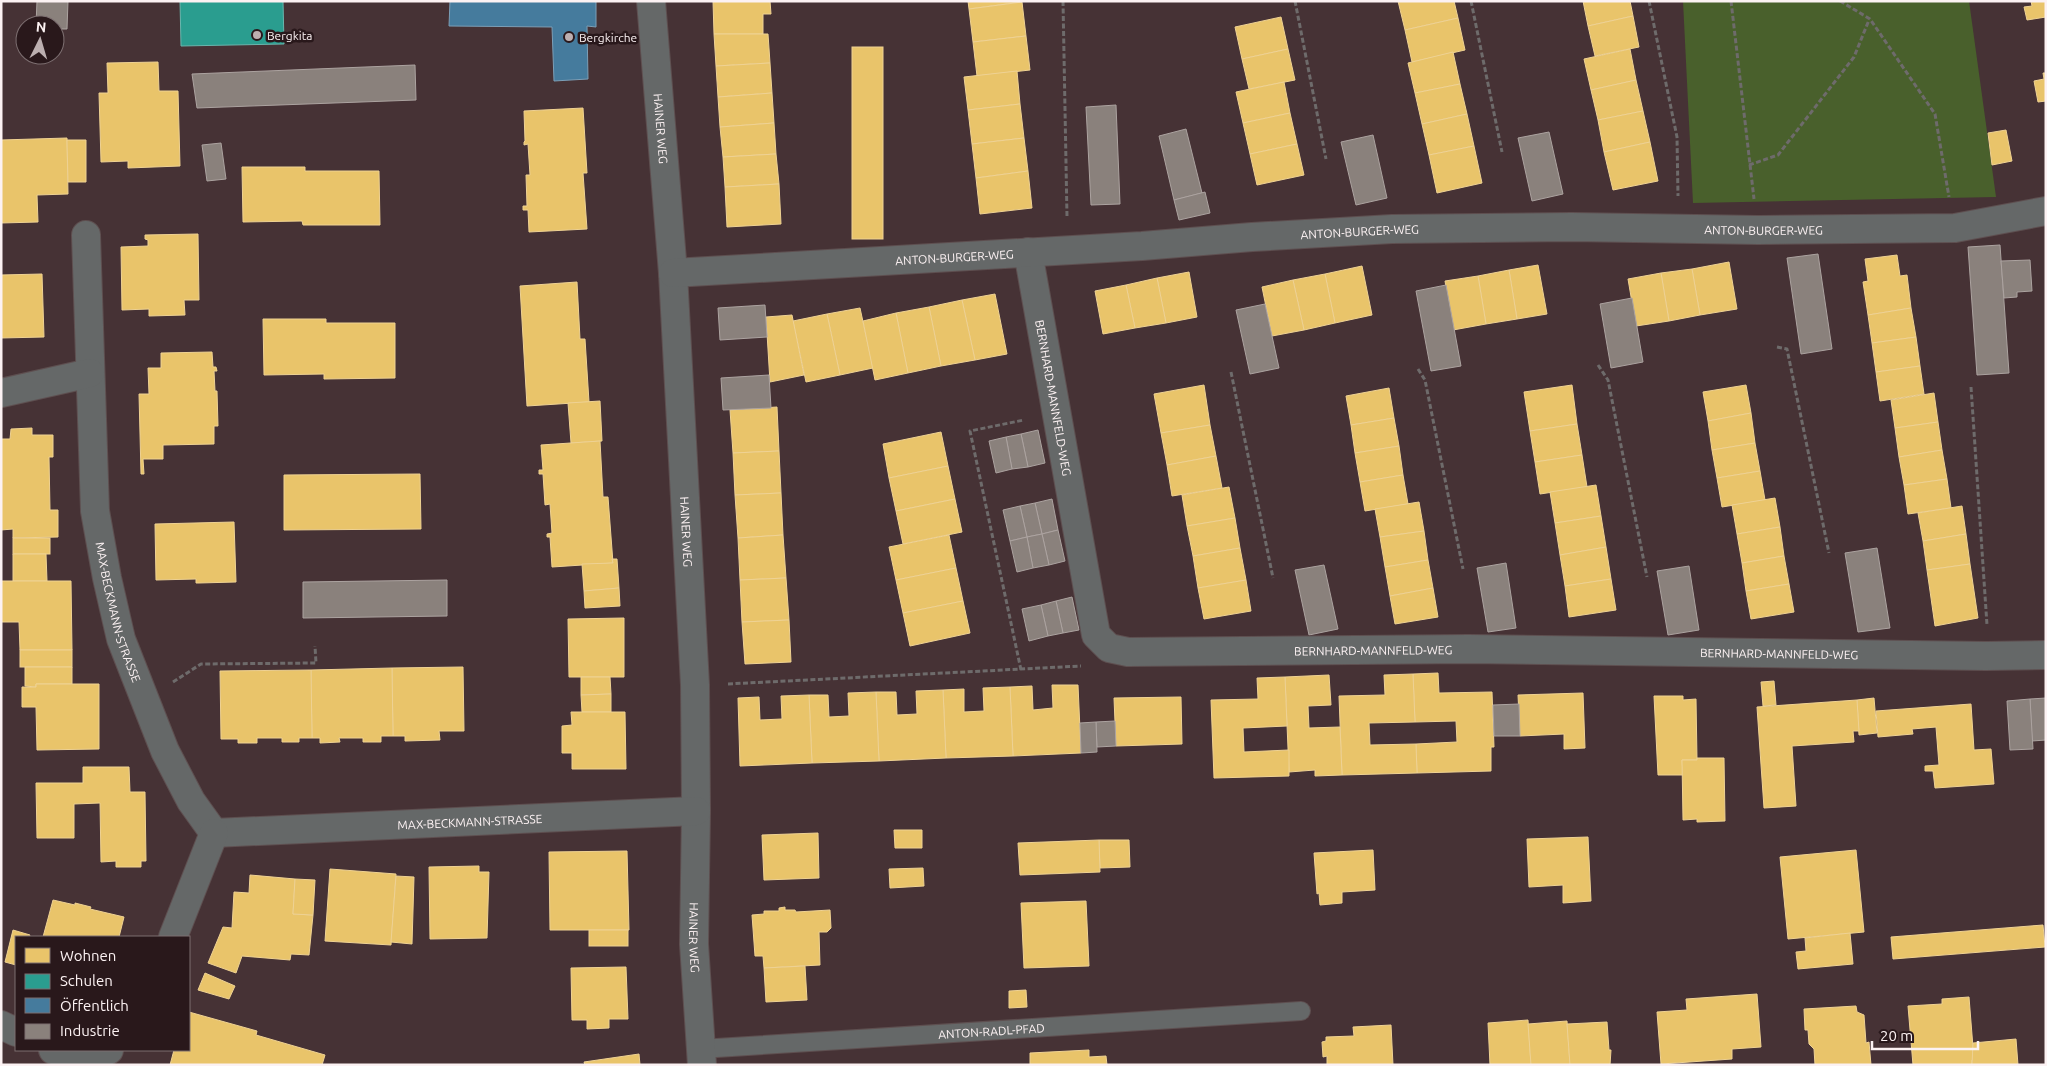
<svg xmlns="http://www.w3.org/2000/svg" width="2047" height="1066" viewBox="0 0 2047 1066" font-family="Ubuntu,sans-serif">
	<rect width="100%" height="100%" fill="#463235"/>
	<polygon fill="#49602c" points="1683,1 1969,1 1996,197 1693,203"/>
	<g fill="#e9c46a" stroke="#efd293">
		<polygon points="713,1 770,1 771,14 763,14 763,34 714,34"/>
		<polygon points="968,1 1022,1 1022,2 969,9"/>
		<polygon points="1398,1 1454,1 1458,18 1405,30"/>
		<polygon points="1583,1 1630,1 1633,16 1588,26"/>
		<polygon points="2031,1 2046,1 2046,17 2027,20 2024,7 2032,6"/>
		<polygon points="1022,2 1026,36 973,42 969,9"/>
		<polygon points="1633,16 1639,47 1595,56 1588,26"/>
		<polygon points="1281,17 1288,49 1242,59 1235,27"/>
		<polygon points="1458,18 1465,50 1412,62 1405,30"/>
		<polygon points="714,34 768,34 770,63 716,66"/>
		<polygon points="1026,36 1030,70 977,76 973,42"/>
		<rect x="852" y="47" width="31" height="192"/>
		<polygon points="1288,49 1295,80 1249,89 1242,59"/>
		<polygon points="1630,49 1636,80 1591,90 1584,59"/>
		<polygon points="1453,52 1460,84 1415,93 1408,63"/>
		<polygon points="158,62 159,91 178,91 180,166 128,168 128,161 101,162 99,93 108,93 107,63"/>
		<polygon points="770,63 772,93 718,97 716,66"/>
		<polygon points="1017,71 1020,104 968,110 964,77"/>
		<polygon points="2043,73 2046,73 2046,101 2038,102 2034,81 2044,79"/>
		<polygon points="1636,80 1643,111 1598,120 1591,90"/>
		<polygon points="1284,82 1290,113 1243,123 1236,92"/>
		<polygon points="1460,84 1467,114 1422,124 1415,93"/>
		<polygon points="772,93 774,123 720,127 718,97"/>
		<polygon points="1020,104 1024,138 972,144 968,110"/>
		<polygon points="583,108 587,173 583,173 587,229 529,232 528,210 523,210 523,206 527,206 526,175 530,175 528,144 524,145 524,142 525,141 524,111"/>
		<polygon points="1643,111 1650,142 1604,152 1598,120"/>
		<polygon points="1290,113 1297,144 1250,154 1243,123"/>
		<polygon points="1467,114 1474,146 1429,155 1422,124"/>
		<polygon points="774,123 776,154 723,157 720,127"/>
		<polygon points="2006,130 2012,161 1992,165 1988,133"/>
		<polygon points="67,138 68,194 37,195 38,222 1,223 1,140"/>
		<polygon points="1024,138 1028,171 976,178 972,144"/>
		<polygon points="67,140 86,140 86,182 68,182"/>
		<polygon points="1650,142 1658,181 1613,190 1604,152"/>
		<polygon points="1297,144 1304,175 1257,185 1250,154"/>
		<polygon points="1474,146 1482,183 1437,193 1429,155"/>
		<polygon points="776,154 779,184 725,187 723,157"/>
		<polygon points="242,167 305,167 305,171 379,171 380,225 303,225 302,221 243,222"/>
		<polygon points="1028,171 1032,208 980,214 976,178"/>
		<polygon points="779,184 781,224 727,227 725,187"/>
		<polygon points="198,234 199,300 184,300 185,315 149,316 149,309 122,310 121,247 148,246 148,240 145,239 145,235"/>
		<polygon points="1897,255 1900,276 1907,275 1911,308 1868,315 1863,282 1868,281 1865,259"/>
		<polygon points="1729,262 1737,309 1700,315 1692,269"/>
		<polygon points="1538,265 1547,314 1517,319 1509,270"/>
		<polygon points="1362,266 1372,315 1335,323 1325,274"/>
		<polygon points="1692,269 1700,315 1669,321 1661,273"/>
		<polygon points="1509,270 1517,319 1486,324 1478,276"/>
		<polygon points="1189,272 1197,317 1166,323 1157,278"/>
		<polygon points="1661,273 1669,321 1636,326 1628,279"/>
		<polygon points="42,274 44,337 1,338 1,275"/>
		<polygon points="1325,274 1335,323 1304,330 1293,280"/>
		<polygon points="1478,276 1486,324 1453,330 1445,281"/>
		<polygon points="1157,278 1166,323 1135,328 1126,285"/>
		<polygon points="1293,280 1304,330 1272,336 1262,287"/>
		<polygon points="577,282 580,339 585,339 589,402 527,406 520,286"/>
		<polygon points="1126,285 1135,328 1103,334 1095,291"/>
		<polygon points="995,294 1007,354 975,360 962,300"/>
		<polygon points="962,300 975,360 941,366 929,307"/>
		<polygon points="929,307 941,366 908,373 896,313"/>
		<polygon points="860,308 873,368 840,375 827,314"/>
		<polygon points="1911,308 1916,337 1872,343 1868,315"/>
		<polygon points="896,313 908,373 875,380 863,321"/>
		<polygon points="827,314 840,375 806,382 793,321"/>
		<polygon points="792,315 804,375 770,382 766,317"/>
		<polygon points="263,319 326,319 326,323 395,323 395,378 324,379 324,374 264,375"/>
		<polygon points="1916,337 1920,366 1876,372 1872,343"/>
		<polygon points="212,352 213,367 216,367 217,371 214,371 215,391 217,391 218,426 214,426 214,444 163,445 163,459 143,459 144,474 141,474 139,394 149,394 148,368 161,368 161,353"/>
		<polygon points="1920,366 1924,394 1880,401 1876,372"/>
		<polygon points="1204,385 1210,425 1161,433 1154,394"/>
		<polygon points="1572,385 1577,424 1530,431 1524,392"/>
		<polygon points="1746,385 1751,413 1708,421 1703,392"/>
		<polygon points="1389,388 1394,418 1351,425 1346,396"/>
		<polygon points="1934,393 1938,422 1895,428 1891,400"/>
		<polygon points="600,401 602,441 571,443 568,403"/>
		<polygon points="777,407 779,451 733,453 730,410"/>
		<polygon points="1751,413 1755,443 1712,450 1708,421"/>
		<polygon points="1394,418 1399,446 1355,453 1351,425"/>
		<polygon points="1938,422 1942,450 1899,457 1895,428"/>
		<polygon points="1577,424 1582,455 1535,462 1530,431"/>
		<polygon points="1210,425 1216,456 1167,465 1161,433"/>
		<polygon points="32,428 32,435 53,435 53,457 49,457 50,510 58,510 58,537 13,538 13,529 1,530 1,439 10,439 11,429"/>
		<polygon points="941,432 948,466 889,478 883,444"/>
		<polygon points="600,441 603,497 608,497 613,563 552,567 550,537 547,537 547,534 552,533 550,504 545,505 543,474 539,474 539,470 543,470 541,445"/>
		<polygon points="1755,443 1760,471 1717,478 1712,450"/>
		<polygon points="1399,446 1403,475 1360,482 1355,453"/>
		<polygon points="1942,450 1947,479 1904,485 1899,457"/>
		<polygon points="779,451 781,493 735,495 733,453"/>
		<polygon points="1582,455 1587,487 1540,494 1535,462"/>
		<polygon points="1216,456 1222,488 1172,496 1167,465"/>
		<polygon points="948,466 955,499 896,511 889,478"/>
		<polygon points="1760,471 1765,500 1722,507 1717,478"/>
		<polygon points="420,474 421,529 284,530 284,475"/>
		<polygon points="1403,475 1408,504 1365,511 1360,482"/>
		<polygon points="1947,479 1951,508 1908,514 1904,485"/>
		<polygon points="1596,485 1601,516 1555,523 1550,492"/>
		<polygon points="1229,487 1235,518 1187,526 1182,495"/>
		<polygon points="781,493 783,535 738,538 735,495"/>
		<polygon points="1775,498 1780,527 1737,534 1732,505"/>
		<polygon points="955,499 962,532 903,544 896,511"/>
		<polygon points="1419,502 1424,531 1380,537 1375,509"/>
		<polygon points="1962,506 1966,534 1923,541 1918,513"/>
		<polygon points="1601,516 1606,547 1560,555 1555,523"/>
		<polygon points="1235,518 1240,548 1193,556 1187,526"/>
		<polygon points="234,522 236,582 199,583 196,583 196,579 156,580 155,524"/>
		<polygon points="1780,527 1784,556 1742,563 1737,534"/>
		<polygon points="1424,531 1428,560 1385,567 1380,537"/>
		<polygon points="1966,534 1970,564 1927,570 1923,541"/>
		<polygon points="783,535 786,578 740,580 738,538"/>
		<polygon points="949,535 956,568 896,580 889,547"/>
		<rect x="13" y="538" width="37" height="16"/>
		<polygon points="1606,547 1611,579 1565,586 1560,555"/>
		<polygon points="1240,548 1246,580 1198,588 1193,556"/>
		<polygon points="13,554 46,554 47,581 13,581"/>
		<polygon points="1784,556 1789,584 1746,591 1742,563"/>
		<polygon points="612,559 617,559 619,588 584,591 582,564 613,563"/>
		<polygon points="1428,560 1433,588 1390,596 1385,567"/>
		<polygon points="1970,564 1978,618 1935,626 1927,570"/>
		<polygon points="956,568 963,601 903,613 896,580"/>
		<polygon points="786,578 789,620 742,622 740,580"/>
		<polygon points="1611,579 1616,610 1569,617 1565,586"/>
		<polygon points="1246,580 1251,611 1204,619 1198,588"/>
		<polygon points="1,581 71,581 72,650 20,650 19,622 1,622"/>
		<polygon points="1789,584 1794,612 1751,619 1746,591"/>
		<polygon points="619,588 620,606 585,608 584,591"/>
		<polygon points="1433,588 1438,617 1395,624 1390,596"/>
		<polygon points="963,601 970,633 910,646 903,613"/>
		<polygon points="624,618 624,677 569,677 568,619"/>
		<polygon points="789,620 791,662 745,664 742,622"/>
		<rect x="20" y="650" width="52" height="17"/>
		<polygon points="25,667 72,667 72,684 36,684 36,687 25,686"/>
		<polygon points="463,667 464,731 439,731 440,740 405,741 405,736 393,736 392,668"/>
		<polygon points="392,668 393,736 381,736 381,742 363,742 363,738 339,738 340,742 320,743 320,738 312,738 311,670"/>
		<polygon points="311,670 312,738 299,738 299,742 282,742 282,738 257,738 257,743 238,743 238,739 221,739 220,671"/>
		<polygon points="1438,673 1439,693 1492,692 1494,747 1491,747 1491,771 1417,773 1416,744 1457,742 1456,721 1415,722 1413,674"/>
		<polygon points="1413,674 1415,722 1369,723 1370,745 1416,744 1417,773 1342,775 1339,696 1385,695 1384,675"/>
		<polygon points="1329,675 1331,705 1308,706 1309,728 1340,727 1342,775 1315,776 1315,770 1289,772 1285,677"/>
		<polygon points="581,677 610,677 611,694 581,695"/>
		<polygon points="1285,677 1287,726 1243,728 1244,752 1289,750 1289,776 1214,778 1211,700 1258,699 1257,678"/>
		<polygon points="1774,681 1776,705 1763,706 1761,682"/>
		<polygon points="36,684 99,684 99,749 37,750 36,707 22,707 22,687 36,687"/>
		<polygon points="1052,685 1078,685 1081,753 1013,756 1010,687 1032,686 1033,710 1053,708"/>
		<polygon points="1010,687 1013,756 946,758 943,690 964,689 964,712 984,711 983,688"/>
		<polygon points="943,690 946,758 879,761 876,692 896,692 897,715 917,714 916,691"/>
		<polygon points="876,692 879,761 812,763 809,695 828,695 829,717 849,716 848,693"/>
		<polygon points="1583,693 1585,748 1564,749 1564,734 1520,736 1518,695"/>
		<polygon points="611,694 611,712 582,712 581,695"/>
		<polygon points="809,695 812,763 740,766 738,698 759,697 760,720 782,719 781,696"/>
		<polygon points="1654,696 1683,696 1683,700 1696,699 1697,760 1682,760 1683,775 1658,775"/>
		<polygon points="1181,697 1182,744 1116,746 1114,698"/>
		<polygon points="1874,698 1877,733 1859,735 1857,700"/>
		<polygon points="1857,700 1859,731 1853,731 1854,742 1792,746 1796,806 1764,808 1757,707"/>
		<polygon points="1971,704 1974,750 1991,749 1994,784 1935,788 1933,771 1925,771 1925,766 1939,765 1936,727 1912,729 1913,734 1878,737 1876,711"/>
		<polygon points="571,712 625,712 626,769 572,769 572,753 562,753 562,726 572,725"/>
		<polygon points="1697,758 1724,758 1725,821 1697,822 1697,819 1683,820 1682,760 1697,760"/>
		<polygon points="83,767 129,767 130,792 145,792 146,861 141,861 141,867 116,867 116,861 101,862 100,803 74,804 74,838 37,838 36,783 83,783"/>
		<polygon points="894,830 922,830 922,848 895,848"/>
		<polygon points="818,833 819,878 764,880 762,835"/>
		<polygon points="1588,837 1591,901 1563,903 1563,885 1529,887 1527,839"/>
		<polygon points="1099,840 1129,840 1130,867 1100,868"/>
		<polygon points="1099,840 1100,872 1020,875 1018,843"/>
		<polygon points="1373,850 1375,890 1342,892 1342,903 1320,905 1319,893 1317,894 1314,853"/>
		<polygon points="1856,850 1864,932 1788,939 1780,857"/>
		<polygon points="627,851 629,930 550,930 549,852"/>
		<polygon points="479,866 479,872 489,872 487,938 430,939 429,867"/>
		<polygon points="923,868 924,886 890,888 889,869"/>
		<polygon points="330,869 396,874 391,945 325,941"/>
		<polygon points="250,875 295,879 293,914 313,915 309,955 291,954 290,960 242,956 236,973 208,963 223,927 232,928 234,892 249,893"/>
		<polygon points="396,876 414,877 412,944 391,942"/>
		<polygon points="295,879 315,880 313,915 293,914"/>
		<polygon points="53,900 75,905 75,903 91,907 90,909 124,917 119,937 43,937"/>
		<polygon points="1086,901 1089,966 1024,968 1021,903"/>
		<polygon points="785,907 785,910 795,910 796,912 830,910 831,928 827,932 819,932 820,965 764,968 763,956 755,956 752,915 764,914 764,911 779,911 779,908"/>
		<polygon points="2043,925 2045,947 1893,959 1891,937"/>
		<polygon points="13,930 30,935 29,937 16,937 16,965 5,962"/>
		<rect x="589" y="930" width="39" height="16"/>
		<polygon points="1850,933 1853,964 1798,969 1796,952 1806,951 1805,938"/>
		<polygon points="805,966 807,1000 766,1002 764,968"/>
		<polygon points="626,967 628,1019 609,1019 609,1028 587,1029 587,1020 572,1020 571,968"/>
		<polygon points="205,973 235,986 229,999 198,990"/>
		<polygon points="1026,990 1027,1007 1009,1008 1009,991"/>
		<polygon points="1757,994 1761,1047 1732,1049 1732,1059 1661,1064 1657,1012 1687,1010 1686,999"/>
		<polygon points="1969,997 1974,1060 1972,1060 1972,1065 1913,1065 1908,1006 1942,1004 1942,999"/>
		<polygon points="1856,1006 1857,1012 1864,1015 1866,1043 1869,1042 1871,1065 1815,1065 1814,1049 1809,1044 1808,1030 1805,1030 1804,1009"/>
		<polygon points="189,1012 257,1031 256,1035 325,1055 322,1065 170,1065 174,1050 189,1050"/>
		<polygon points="1528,1020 1531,1065 1490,1065 1488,1023"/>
		<polygon points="1567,1021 1570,1065 1531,1065 1528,1024"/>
		<polygon points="1607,1022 1609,1050 1611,1050 1610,1065 1570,1065 1567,1024"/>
		<polygon points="1391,1025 1393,1065 1327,1065 1327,1056 1323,1057 1322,1042 1326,1041 1326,1037 1354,1036 1353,1027"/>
		<polygon points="2016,1039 2018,1065 1972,1065 1973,1043"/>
		<polygon points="1089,1050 1089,1057 1106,1056 1107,1065 1030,1065 1030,1053"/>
		<polygon points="639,1054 640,1065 585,1065 584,1062"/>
	</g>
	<polygon fill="#2a9d8f" stroke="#69b6ad" points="180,1 283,1 284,44 181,46"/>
	<polygon fill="#457b9d" stroke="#7c9fb7" points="450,1 596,1 596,27 587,26 588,79 554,81 552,27 449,26"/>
	<g fill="#8a817c" stroke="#aca3a0">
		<polygon points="37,1 68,1 67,29 55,29 55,25 36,25"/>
		<polygon points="415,65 416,100 197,108 192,74"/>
		<polygon points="1116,105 1120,204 1091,205 1086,107"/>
		<polygon points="1186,129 1202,193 1174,200 1159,136"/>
		<polygon points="1549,132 1563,194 1532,201 1518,138"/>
		<polygon points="1373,135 1387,198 1356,205 1341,142"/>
		<polygon points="221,143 226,179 207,181 202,145"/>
		<polygon points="1205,192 1210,213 1179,220 1174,200"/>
		<polygon points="2000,245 2009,373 1977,375 1968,247"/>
		<polygon points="1818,254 1832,349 1801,354 1787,258"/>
		<polygon points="2030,260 2032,291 2017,292 2017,297 2004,298 2001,261"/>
		<polygon points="1446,285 1461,366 1431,371 1416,291"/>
		<polygon points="1632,298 1643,362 1611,368 1600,304"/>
		<polygon points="1265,304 1279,368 1250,374 1236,310"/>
		<polygon points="765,305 767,337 720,340 718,308"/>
		<polygon points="769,375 771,408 723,410 721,378"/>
		<polygon points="1038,430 1045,463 1028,467 1021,434"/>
		<polygon points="1021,434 1028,467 1012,469 1006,437"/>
		<polygon points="1006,437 1012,469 996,473 989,441"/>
		<polygon points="1052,499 1058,530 1042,534 1035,503"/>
		<polygon points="1035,503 1042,534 1027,537 1020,506"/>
		<polygon points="1020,506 1027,537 1010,541 1003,510"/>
		<polygon points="1058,530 1065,561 1049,565 1042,534"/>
		<polygon points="1042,534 1049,565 1033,568 1027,537"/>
		<polygon points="1027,537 1033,568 1017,572 1010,541"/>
		<polygon points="1877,548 1890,628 1858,632 1845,553"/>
		<polygon points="1506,563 1516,628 1488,632 1477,568"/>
		<polygon points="1324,565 1338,629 1309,635 1295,570"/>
		<polygon points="1689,566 1699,630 1668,635 1657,571"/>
		<polygon points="447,580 447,616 303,618 303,582"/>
		<polygon points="1072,597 1079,630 1063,633 1056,601"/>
		<polygon points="1056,601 1063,633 1048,636 1041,605"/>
		<polygon points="1041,605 1048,636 1029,641 1022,609"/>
		<polygon points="2046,698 2046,740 2032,741 2030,699"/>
		<polygon points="2030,699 2033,749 2010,750 2007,701"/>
		<polygon points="1519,704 1520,736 1494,736 1493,705"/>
		<polygon points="1115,721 1116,746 1097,747 1096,722"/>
		<polygon points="1096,722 1097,752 1081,753 1080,723"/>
	</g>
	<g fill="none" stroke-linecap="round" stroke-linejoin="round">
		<g stroke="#5e4f50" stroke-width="20">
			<g id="service">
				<path id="s1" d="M700,1049L1301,1011"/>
			</g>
		</g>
		<g stroke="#5e4f50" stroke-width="30">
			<g id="minor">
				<path id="s2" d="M651,1L673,273L695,685L696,811L694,944L702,1065"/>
				<path id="s3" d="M86,235L95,511L107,578L121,639L165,751L191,801L214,833L696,811"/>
				<path id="s4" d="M1028,252L1096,635L1109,648L1128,652L1468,649L1986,656L2046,655"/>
				<path id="s5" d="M673,273L1142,246L1252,237L1392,229L1572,227L1758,230L1955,228L2046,211"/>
				<polyline points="1,393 90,373"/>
				<polyline points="173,937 214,833"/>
				<polyline points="1,1025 16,1032"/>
				<polyline points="53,1050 74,1056 105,1052 109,1050"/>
			</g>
		</g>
		<g stroke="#6e6b6b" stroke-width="3" stroke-dasharray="5 2.5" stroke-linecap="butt">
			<polyline points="1063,1 1067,217"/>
			<polyline points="1295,1 1326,159"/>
			<polyline points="1471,1 1502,152"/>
			<polyline points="1649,1 1677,137 1678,196"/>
			<polyline points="1731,1 1754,199"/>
			<polyline points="1840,1 1870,19 1935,114 1949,197"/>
			<polyline points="1749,165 1778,155 1854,57 1869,20"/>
			<polyline points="1777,347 1787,349 1829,553"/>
			<polyline points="1598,365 1608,380 1647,577"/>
			<polyline points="1418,369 1425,380 1463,569"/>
			<polyline points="1231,372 1273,578"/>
			<polyline points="1971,387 1987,625"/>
			<polyline points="1021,670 970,431 1024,420"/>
			<polyline points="173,682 201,664 316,663 315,646"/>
			<polyline points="728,684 1081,666"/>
		</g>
		<use href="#service" stroke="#656868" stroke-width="18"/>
		<use href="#minor" stroke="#656868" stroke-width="28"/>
	</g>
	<g fill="#bcafb0" stroke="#29181b" stroke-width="2">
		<circle cx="257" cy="35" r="5"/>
		<circle cx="569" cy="37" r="5"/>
	</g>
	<g text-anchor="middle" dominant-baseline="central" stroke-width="5" stroke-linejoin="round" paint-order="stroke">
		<g font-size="12" fill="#fcf2f3" stroke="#29181b" text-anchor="start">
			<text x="267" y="35">Bergkita</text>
			<text x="579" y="37">Bergkirche</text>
		</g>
		<g font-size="12" fill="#fcf2f3" stroke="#29181b">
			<text stroke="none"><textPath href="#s2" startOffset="128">HAINER WEG</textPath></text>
			<text stroke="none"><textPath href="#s5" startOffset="1092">ANTON-BURGER-WEG</textPath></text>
			<text stroke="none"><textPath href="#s5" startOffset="688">ANTON-BURGER-WEG</textPath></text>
			<text stroke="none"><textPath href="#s5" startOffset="282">ANTON-BURGER-WEG</textPath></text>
			<text stroke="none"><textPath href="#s4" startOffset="148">BERNHARD-MANNFELD-WEG</textPath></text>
			<text stroke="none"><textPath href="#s2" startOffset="532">HAINER WEG</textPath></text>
			<text stroke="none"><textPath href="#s3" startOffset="380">MAX-BECKMANN-STRASSE</textPath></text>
			<text stroke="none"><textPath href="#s4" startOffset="672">BERNHARD-MANNFELD-WEG</textPath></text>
			<text stroke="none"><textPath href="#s4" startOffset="1078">BERNHARD-MANNFELD-WEG</textPath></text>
			<text stroke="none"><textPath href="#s3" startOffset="879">MAX-BECKMANN-STRASSE</textPath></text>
			<text stroke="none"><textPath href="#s2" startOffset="938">HAINER WEG</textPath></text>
			<text stroke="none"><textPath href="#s1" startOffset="292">ANTON-RADL-PFAD</textPath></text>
		</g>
	</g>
	<rect width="2047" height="1066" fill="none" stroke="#fcf2f3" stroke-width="5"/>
	<rect x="15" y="936" width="175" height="115" fill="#29181b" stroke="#7d6f71"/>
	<rect x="25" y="948" width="25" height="15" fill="#e9c46a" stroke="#7d6f71"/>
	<text x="60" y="961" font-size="15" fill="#fcf2f3">Wohnen</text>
	<rect x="25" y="974" width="25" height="15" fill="#2a9d8f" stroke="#7d6f71"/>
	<text x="60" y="986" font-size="15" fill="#fcf2f3">Schulen</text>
	<rect x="25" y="998" width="25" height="15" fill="#457b9d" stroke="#7d6f71"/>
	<text x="60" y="1011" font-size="15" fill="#fcf2f3">Öffentlich</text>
	<rect x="25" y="1024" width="25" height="15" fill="#8a817c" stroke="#7d6f71"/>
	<text x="60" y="1036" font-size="15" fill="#fcf2f3">Industrie</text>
	<g transform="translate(40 40) rotate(5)"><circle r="24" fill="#29181b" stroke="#7d6f71"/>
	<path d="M0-4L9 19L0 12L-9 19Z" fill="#bcafb0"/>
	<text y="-8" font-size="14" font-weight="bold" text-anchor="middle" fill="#fcf2f3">N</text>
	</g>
	<path d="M1872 1041v8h106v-8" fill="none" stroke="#fcf2f3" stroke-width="2.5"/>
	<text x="1880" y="1041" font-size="15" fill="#fcf2f3" stroke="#29181b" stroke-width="4" paint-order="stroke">20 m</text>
</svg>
